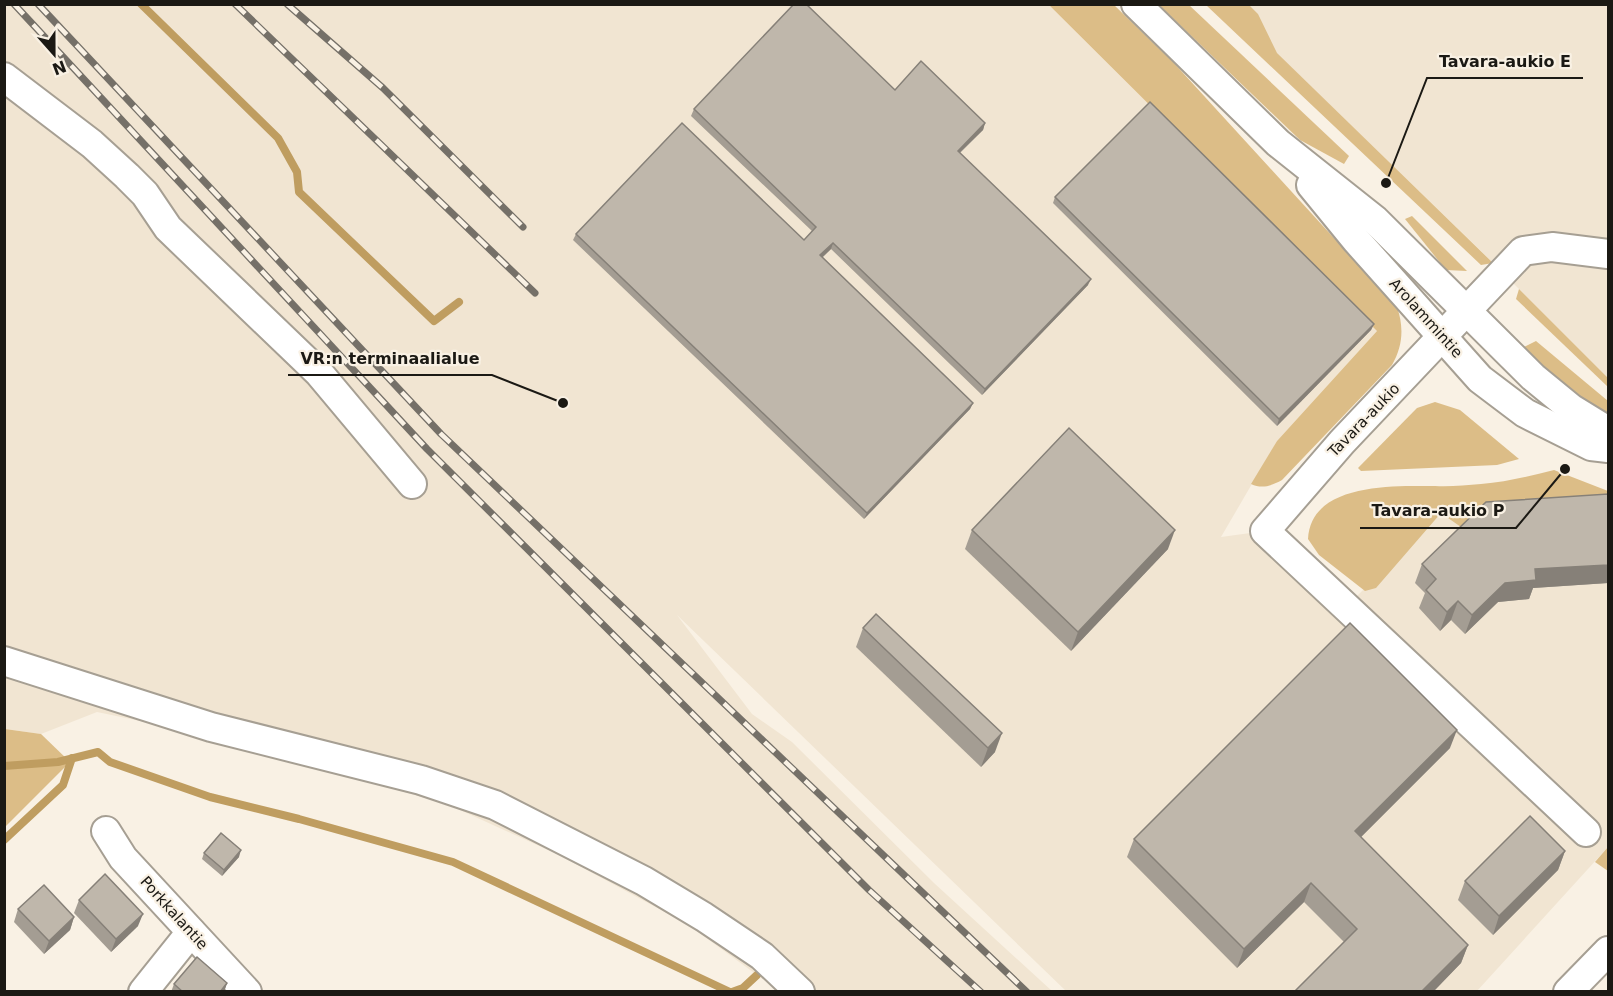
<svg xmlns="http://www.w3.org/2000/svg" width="1613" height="996" viewBox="0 0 1613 996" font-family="'DejaVu Sans',sans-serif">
	<rect width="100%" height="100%" fill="#f9f1e4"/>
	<g fill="#f1e5d2">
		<polygon points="5,5 1049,5 1377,331 1277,441 1221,537 1265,531 1357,596 1441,513 1608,509 1608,847 1477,991 1066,991 677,615 752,714 792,742 934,883 1052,991 779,991 687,924 559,855 447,804 184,730 97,712 41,734 5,729"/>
		<polygon points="1227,5 1608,5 1608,378 1481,251"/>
	</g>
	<g fill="#dcbd87">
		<path d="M1049,5H1114L1173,62L1397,307C1404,327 1403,346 1392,365L1282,480C1271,486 1262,489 1251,484L1277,441L1377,331Z"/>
		<polygon points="1159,5 1189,5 1349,156 1344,164 1300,140"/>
		<polygon points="1206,5 1249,5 1258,14 1277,53 1493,263 1481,265"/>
		<polygon points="1412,216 1467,271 1446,270 1405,219"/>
		<polygon points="1519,289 1608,378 1608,387 1516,299"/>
		<polygon points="1536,341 1608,401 1608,414 1569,389 1522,348"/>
		<polygon points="1435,402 1460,410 1519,459 1497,465 1361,471 1358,468 1417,408"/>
		<path d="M1554,470L1608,491V513L1468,532L1441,513L1376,588L1365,591L1319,555L1308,539C1311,482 1395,486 1435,486C1450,487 1466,485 1481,484C1506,482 1530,476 1554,470Z"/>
		<polygon points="5,729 41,734 70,762 5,827"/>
		<polygon points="1608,847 1608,871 1595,862"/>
	</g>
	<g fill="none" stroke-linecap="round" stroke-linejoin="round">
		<g stroke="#bf9d60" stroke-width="8">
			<polyline points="141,4 278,138 297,172 299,192 434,321 459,302"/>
			<polyline points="4,766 58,762 98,752 110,762 210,797 299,819 453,862 730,992"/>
			<polyline points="4,840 63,785 72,758"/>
			<polyline points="732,992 743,988 757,975"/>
		</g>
		<g stroke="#a69f93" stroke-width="32">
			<g id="minor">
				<polyline points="1136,4 1278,143 1375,220 1533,377 1572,409 1608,431"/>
				<polyline points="4,77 92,144 127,176 145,194 168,228 319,373 412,484"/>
				<polyline points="1311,185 1356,240 1480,379 1525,413 1591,446 1608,448"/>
				<polyline points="4,661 211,727 421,780 495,805 644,881 704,917 762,956 800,992"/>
				<polyline points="106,831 123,858 247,992"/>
				<polyline points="1586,832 1265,531 1342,442 1523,251 1552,247 1608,254"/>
				<polyline points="143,992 191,932"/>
				<polyline points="1568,992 1608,951"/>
			</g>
		</g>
		<use href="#minor" stroke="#fff" stroke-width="28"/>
		<g stroke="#757068" stroke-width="7">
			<g id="rail">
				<polyline points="14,4 427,449 869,890 981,992"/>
				<polyline points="38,4 441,434 1027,992"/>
				<polyline points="235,4 535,293"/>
				<polyline points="287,4 383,88 523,227"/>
			</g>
		</g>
		<use href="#rail" stroke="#f9f1e4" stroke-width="4.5" stroke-dasharray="14" stroke-linecap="butt"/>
	</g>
	<g fill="#a49d93">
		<polygon points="895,90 985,123 983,130 960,153 1088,285 982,395 831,249 822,258 973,403 970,409 864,519 573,240 576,234 804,240 812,231 691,116 694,109"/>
		<polygon points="1055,197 1374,324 1371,330 1277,426 1053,203"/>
		<polygon points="1608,494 1608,583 1533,588 1529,599 1498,602 1465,634 1451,620 1440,631 1419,608 1425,593 1415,583 1422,564"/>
		<polygon points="972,530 1168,549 1071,651 965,549"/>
		<polygon points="863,628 995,752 981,767 856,647"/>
		<polygon points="1450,748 1361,837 1468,945 1461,963 1433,992 1295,992 1344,942 1304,902 1237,968 1127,857 1134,839"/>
		<polygon points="1565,851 1558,870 1493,935 1458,900 1465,881"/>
		<polygon points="204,853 239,857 222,876 202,859"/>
		<polygon points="79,900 138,926 111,952 74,913"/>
		<polygon points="18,909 74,917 70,930 44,954 14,922"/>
		<polygon points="227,983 224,992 171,992 174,984"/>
	</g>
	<g fill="#868078">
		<polygon points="985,123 983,130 955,157 958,151"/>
		<polygon points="833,243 831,249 817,262 820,255"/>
		<polygon points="1091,279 1088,285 982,395 985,389"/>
		<polygon points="1374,324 1371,330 1277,426 1279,419"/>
		<polygon points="973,403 970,409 864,519 867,513"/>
		<polygon points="1175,530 1168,549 1071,651 1078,632"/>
		<polygon points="1608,565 1608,583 1533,588 1529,599 1498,602 1465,634 1472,615 1505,583 1535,569"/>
		<polygon points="1458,601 1451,620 1440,631 1447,612"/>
		<polygon points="1457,730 1450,748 1348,850 1355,831"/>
		<polygon points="1002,733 995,752 981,767 988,748"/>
		<polygon points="241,850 239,857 222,876 224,870"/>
		<polygon points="1565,851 1558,870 1493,935 1499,916"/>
		<polygon points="1311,883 1304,902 1237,968 1244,949"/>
		<polygon points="143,914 138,926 111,952 116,939"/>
		<polygon points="74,917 70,930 44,954 49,941"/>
		<polygon points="1468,945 1461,963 1433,992 1421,992"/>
		<polygon points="227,983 224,992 220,992"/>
	</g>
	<g fill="#bfb7ab" stroke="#868078" stroke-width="1.5">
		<polygon points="794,4 806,4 895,90 921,61 985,123 958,151 1091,279 985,389 833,243 820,255 973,403 867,513 576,234 682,123 804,240 816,227 694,109"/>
		<polygon points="1150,102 1374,324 1279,419 1055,197"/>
		<polygon points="1069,428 1175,530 1078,632 972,530"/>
		<polygon points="1608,494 1608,565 1535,569 1536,580 1505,583 1472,615 1458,601 1447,612 1426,590 1436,579 1422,564 1486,502"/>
		<polygon points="876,614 1002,733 988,748 863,628"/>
		<polygon points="1350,623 1457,730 1355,831 1468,945 1421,992 1296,992 1295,991 1357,929 1311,883 1244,949 1134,839"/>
		<polygon points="1530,816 1565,851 1499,916 1465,881"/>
		<polygon points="221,833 241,850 224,870 204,853"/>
		<polygon points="105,874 143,914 116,939 79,900"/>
		<polygon points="44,885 74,917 49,941 18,909"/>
		<polygon points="197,957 227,983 220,992 183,992 174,984"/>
	</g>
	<g text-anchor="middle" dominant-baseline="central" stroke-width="4.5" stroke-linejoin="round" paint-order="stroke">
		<g font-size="15" fill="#1b1914" stroke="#f9f1e4">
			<text transform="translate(1426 318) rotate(48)">Arolammintie</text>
			<text transform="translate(1364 420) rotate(-46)">Tavara-aukio</text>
			<text transform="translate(174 913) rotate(48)">Porkkalantie</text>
		</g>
	</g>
	<path fill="none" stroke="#1b1914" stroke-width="2" d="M1386 183L1427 78H1583M563 403L492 375H288M1565 469L1516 528H1360"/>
	<g fill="#1b1914" stroke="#f9f1e4" stroke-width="2">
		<circle cx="1386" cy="183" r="6"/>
		<circle cx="563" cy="403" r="6"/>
		<circle cx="1565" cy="469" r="6"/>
	</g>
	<g font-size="16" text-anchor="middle" font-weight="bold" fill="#1b1914" stroke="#f9f1e4" stroke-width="4.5" stroke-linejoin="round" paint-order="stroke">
		<text x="1505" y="67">Tavara-aukio E</text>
		<text x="390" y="364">VR:n terminaalialue</text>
		<text x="1438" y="516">Tavara-aukio P</text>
	</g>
	<rect width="1613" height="996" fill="none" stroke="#1b1914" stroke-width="12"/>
	<g transform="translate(54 54) rotate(159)" stroke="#f9f1e4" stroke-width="4.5" paint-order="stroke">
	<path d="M0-4.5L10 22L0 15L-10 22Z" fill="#1b1914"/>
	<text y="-9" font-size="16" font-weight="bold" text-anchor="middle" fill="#1b1914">N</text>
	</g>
</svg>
